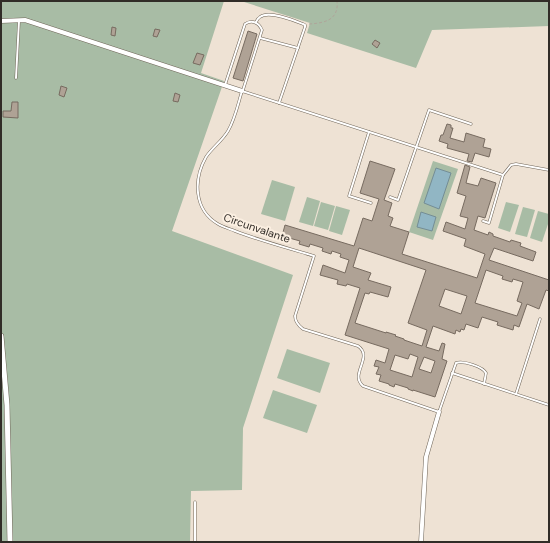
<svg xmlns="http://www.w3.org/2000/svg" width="550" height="543" viewBox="0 0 550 543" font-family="'DM Sans',sans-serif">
	<rect width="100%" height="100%" fill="#eee2d4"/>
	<g fill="#a8bca5">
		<polygon points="1,1 224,1 201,73 224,81 172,231 293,275 243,428 242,490 191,491 190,542 1,542"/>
		<polygon points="241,1 549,1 549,26 432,30 416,68 307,33 310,23"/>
		<polygon points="433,161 458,169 433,240 409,232"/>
		<polygon points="272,180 295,187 285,221 261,214"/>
		<polygon points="307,197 320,201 313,226 299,222"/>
		<polygon points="321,202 335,206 328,230 314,226"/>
		<polygon points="506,202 519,205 510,232 498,228"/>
		<polygon points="336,206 350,210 342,235 329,231"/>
		<polygon points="523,207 535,210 527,237 515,234"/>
		<polygon points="538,211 549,214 549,221 542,242 530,238"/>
		<polygon points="287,349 330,363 320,393 277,378"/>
		<polygon points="273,390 317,405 307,433 263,418"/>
	</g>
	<g fill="#91b6c4" stroke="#748d95">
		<polygon points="436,168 451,173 439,209 424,203"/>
		<polygon points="421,212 436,217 432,231 417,227"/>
	</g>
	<g fill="#afa295" stroke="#776b60" fill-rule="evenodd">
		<polygon points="112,27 116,28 115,36 111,35"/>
		<polygon points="155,29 160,30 157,37 153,36"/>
		<polygon points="248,31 257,34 243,81 233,78"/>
		<polygon points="375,40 380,43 377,48 372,44"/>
		<polygon points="197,53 204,55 200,65 193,63"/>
		<polygon points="61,86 67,88 64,97 59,95"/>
		<polygon points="175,93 180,95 178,102 173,101"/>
		<polygon points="12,102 18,102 18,118 3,117 3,111 11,111"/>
		<polygon points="447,124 451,125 451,128 453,128 450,138 464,142 466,133 485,139 483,147 491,149 489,157 475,153 472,162 467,161 469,154 447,148 448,144 439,141 441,135 443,135"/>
		<path d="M370,161L395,169L384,200L392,203L388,216L393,218L390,226L409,232L402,254L477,278L485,254L464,246L466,239L443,231L446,222L465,229L468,218L460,216L466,196L457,193L465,165L470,167L466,183L478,186L481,178L496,183L485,218L478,216L474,230L488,235L489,232L493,234V236L510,242L511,240L521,243L520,246L536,252L533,261L494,248L489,260L549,280V291L546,290L539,309L527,304L519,327L514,325L513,330L497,325L498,322L482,317L478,328L466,324L464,330L461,329L460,332L456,330L455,334L433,326L426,347L439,351L442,343L445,344L442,359L447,361L435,397L413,390V391L408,389V388L395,384L394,387L389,385V384L379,381L381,375L376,374L379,367L374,366L376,360L385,363L389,349L345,335L360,288L347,284L346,286L337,284L338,280L320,275L323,265L345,273L349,260L340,257L341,254L332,251L331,254L322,251L323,248L310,244L309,247L299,244L300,241L282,236L285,225L354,246L363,218L372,221L379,199L360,193ZM359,248L426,270L408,323L427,330L422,346L404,340V339L395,336L396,335L386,332V333L355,323L365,293L369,294L370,292L388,297L391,287L368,280L371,273L353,267ZM486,270L503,276L502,279L512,282L513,279L523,282L517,301L522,303L517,316L475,303ZM445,289L467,296L461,314L439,306ZM410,354L418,357L412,377L390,370L395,355L408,359ZM424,357L435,361L431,373L419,369Z"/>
	</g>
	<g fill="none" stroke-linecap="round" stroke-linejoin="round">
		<g stroke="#706659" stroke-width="3">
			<g id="service">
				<path d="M256,22C257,20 258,18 260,17C269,10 293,20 303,24L305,25V27L279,103"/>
				<polyline points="260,38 298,48"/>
				<polyline points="16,78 19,21"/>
				<path d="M225,85L245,24C252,19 259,23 262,30L243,90"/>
				<polyline points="369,132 349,196 371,203"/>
				<polyline points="390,197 398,200 429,110 471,124"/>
				<polyline points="483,221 489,223 503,175"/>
				<polyline points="452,373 549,405"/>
				<path d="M484,384L486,373C483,367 463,360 456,363L439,412L363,386C349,374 374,357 358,346L303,329C299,326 295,322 295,316L314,256C288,248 261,241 235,231C230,229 223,227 218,224C194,210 193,180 206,157C212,148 222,141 228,131C235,119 238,104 242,91L503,175L511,165L516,164L549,170"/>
				<polyline points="516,394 540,319"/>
				<polyline points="195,502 195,542"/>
			</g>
		</g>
		<g stroke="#706659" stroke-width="5">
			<g id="minor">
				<polyline points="1,21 25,20 242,91"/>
				<polyline points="421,542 426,457 439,412"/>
			</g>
		</g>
		<g stroke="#706659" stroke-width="6">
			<polyline id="tertiary" points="1,336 7,405 10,542"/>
		</g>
		<path stroke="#afa59a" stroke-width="1" stroke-dasharray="3 2" stroke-linecap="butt" d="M309,24C325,23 339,20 337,1"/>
		<use href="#service" stroke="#fff" stroke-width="2"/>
		<use href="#minor" stroke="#fff" stroke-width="4"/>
		<use href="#tertiary" stroke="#fff" stroke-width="5"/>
	</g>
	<g text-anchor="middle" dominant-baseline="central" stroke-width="4" stroke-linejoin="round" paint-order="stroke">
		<g font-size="11" fill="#312c27" stroke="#fbefe1">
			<text transform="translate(257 228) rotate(19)">Circunvalante</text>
		</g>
	</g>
	<rect width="550" height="543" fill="none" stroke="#312c27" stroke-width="4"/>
</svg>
